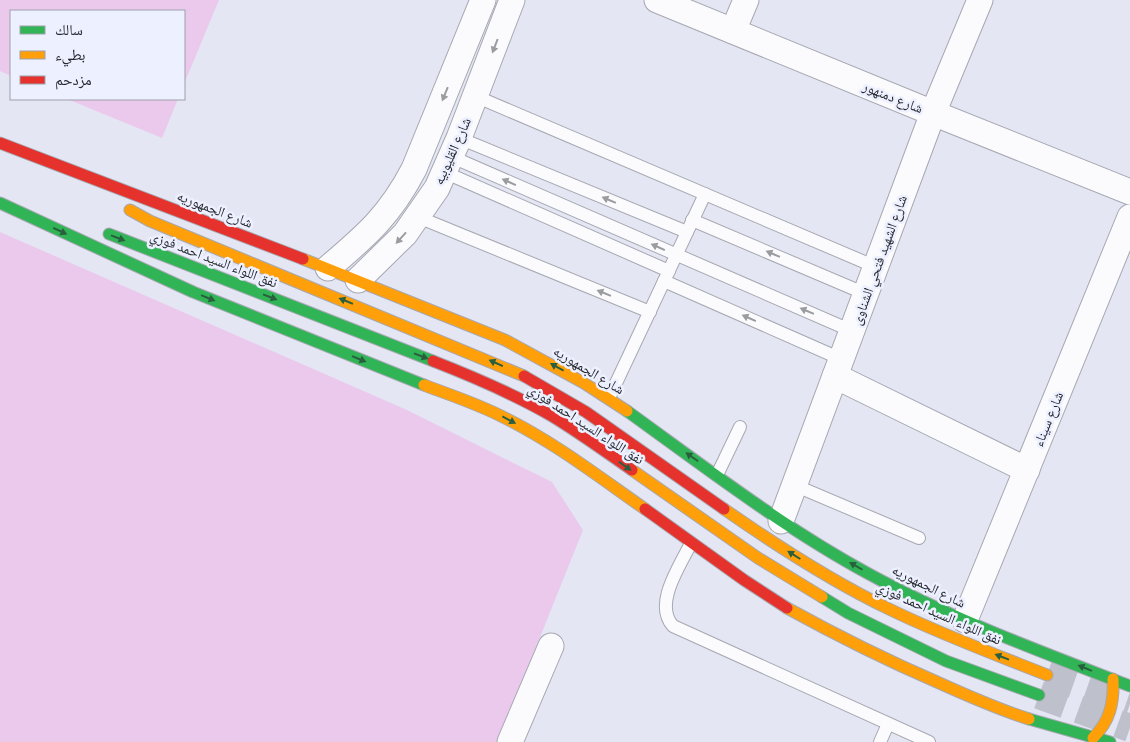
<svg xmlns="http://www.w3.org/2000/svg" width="1130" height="742" viewBox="0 0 1130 742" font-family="Cabin,'Noto Naskh Arabic',sans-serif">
	<rect width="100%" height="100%" fill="#e4e7f3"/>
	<g fill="#eac9ed">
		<polygon points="0,0 219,0 184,84 184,11 11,11 11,76 0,71"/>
		<polygon points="67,99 178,99 162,138"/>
		<polygon points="0,232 407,410 552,482 583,530 498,742 0,742"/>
	</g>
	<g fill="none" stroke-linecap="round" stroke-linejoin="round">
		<g stroke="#bec1cc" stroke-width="28" stroke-dasharray="28 14" stroke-linecap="butt">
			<polyline points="1047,675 1130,704"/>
			<polyline points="1039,695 1130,728"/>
		</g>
		<g stroke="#a6a8b2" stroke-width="14">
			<g id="lane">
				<polyline points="475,96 876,267"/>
				<polyline points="459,138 687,232"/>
				<polyline points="452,157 852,331"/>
				<polyline points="444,172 669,271"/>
				<polyline points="418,217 650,312"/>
				<polyline points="692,220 866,294"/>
				<polyline points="664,281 841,359"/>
				<polyline points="609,398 705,194"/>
				<polyline points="717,475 740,427"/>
				<polyline points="794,485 919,538"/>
				<path d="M691,543C680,566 653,604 673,626L929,742"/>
				<polyline points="880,742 888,724"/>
			</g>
		</g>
		<g stroke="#a6a8b2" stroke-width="27">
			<g id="street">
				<polyline points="657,0 933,113 1130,192"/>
				<polyline points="733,31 746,0"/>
				<path d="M328,268C367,235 390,215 414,169L483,0"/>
				<polyline points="358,280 405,234 437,188 459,138 512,0"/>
				<polyline points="835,376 1027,470"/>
				<polyline points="781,521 933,113 980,0"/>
				<polyline points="965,620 1130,217"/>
				<polyline points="510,742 551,646"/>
			</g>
		</g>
		<g stroke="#a6a8b2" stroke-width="13">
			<g id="fast">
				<polyline points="0,203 193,292 424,385"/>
				<polyline points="109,234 433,361"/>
				<path d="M627,411C706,468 784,528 869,574C952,619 1042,652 1130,686"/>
				<polyline points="822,597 848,613 946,661 1039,695"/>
				<polyline points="1029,719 1110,742"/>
			</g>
		</g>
		<g stroke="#a6a8b2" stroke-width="13">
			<g id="slow">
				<polyline points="130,210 150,221 524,376"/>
				<polyline points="303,259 505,340 584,383 627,411"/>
				<path d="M424,385C450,395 478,404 503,417C554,442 599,477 645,509"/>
				<polyline points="632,470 758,558 822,597"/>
				<path d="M724,509C777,546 831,581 889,609C940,634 994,654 1047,675"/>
				<path d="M787,608C836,635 886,660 937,682C968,696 997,709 1029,719"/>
				<path d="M1093,738C1110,721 1114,703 1113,679"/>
			</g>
		</g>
		<g stroke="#a6a8b2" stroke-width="13">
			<g id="jam">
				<polyline points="0,143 303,259"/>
				<path d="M433,361C474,377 514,394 552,416C580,433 606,452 632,470"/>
				<polyline points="524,376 586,412 724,509"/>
				<polyline points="645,509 744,580 787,608"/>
			</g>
		</g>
		<use href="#lane" stroke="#fbfbfd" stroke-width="12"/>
		<use href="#street" stroke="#fbfbfd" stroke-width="25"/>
		<use href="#fast" stroke="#30b455" stroke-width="11"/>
		<use href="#slow" stroke="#ff9f0a" stroke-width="11"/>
		<use href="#jam" stroke="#e5322d" stroke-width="11"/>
	</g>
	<defs><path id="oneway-solid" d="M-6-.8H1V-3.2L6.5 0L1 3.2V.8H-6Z" transform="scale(1.25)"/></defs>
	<g fill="#9b9ca0">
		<use href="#oneway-solid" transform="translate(495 46) rotate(111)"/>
		<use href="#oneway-solid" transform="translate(445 94) rotate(112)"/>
		<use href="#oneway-solid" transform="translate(509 182) rotate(-156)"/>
		<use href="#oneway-solid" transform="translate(609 200) rotate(-157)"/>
		<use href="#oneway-solid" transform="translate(401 238) rotate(132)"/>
		<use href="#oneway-solid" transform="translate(658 247) rotate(-156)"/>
		<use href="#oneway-solid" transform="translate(773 254) rotate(-157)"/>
		<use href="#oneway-solid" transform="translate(604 293) rotate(-158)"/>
		<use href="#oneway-solid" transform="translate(807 311) rotate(-157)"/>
		<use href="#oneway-solid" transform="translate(749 318) rotate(-156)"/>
	</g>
	<g fill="#295f3e">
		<use href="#oneway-solid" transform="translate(60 231) rotate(25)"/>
		<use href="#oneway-solid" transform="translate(118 238) rotate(21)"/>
		<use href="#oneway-solid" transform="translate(270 297) rotate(21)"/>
		<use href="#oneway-solid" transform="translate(208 298) rotate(22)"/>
		<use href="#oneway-solid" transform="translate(346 301) rotate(-158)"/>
		<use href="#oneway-solid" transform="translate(421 356) rotate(21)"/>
		<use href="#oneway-solid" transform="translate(359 359) rotate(22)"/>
		<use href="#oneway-solid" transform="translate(496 363) rotate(-156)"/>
		<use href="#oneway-solid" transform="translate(557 367) rotate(-151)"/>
		<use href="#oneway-solid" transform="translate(509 420) rotate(28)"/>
		<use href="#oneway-solid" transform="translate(692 457) rotate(-145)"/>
		<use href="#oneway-solid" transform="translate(625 466) rotate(35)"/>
		<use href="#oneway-solid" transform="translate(794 555) rotate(-148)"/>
		<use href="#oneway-solid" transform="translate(856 566) rotate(-150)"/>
		<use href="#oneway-solid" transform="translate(1002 657) rotate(-159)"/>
		<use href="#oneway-solid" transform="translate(1085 668) rotate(-158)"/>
	</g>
	<g text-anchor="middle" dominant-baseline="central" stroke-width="5" stroke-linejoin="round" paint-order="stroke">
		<g font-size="14" fill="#25272f" stroke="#edf0fe">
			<text transform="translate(893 97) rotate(22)">شارع دمنهور</text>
			<text transform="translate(452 151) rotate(-66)">شارع القليوبيه</text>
			<text transform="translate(215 209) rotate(21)">شارع الجمهوريه</text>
			<text transform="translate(214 259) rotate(21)">نفق اللواء السيد احمد فوزي</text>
			<text transform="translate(879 260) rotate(-70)">شارع الشهيد فتحي الشناوى</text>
			<text transform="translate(589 370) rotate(31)">شارع الجمهوريه</text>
			<text transform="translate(1048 419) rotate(-68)">شارع سيناء</text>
			<text transform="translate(586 424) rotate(33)">نفق اللواء السيد احمد فوزي</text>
			<text transform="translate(929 586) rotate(26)">شارع الجمهوريه</text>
			<text transform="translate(939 613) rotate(24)">نفق اللواء السيد احمد فوزي</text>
		</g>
	</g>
	<rect x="10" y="10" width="175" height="90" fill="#edf0fe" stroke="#9da0ab"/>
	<rect x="20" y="26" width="25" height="8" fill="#30b455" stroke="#9da0ab"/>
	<text x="55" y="35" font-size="15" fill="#25272f">سالك</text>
	<rect x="20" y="51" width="25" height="8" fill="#ff9f0a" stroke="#9da0ab"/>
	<text x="55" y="60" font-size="15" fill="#25272f">بطيء</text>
	<rect x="20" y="76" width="25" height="8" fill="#e5322d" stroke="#9da0ab"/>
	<text x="55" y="85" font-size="15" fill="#25272f">مزدحم</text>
</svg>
